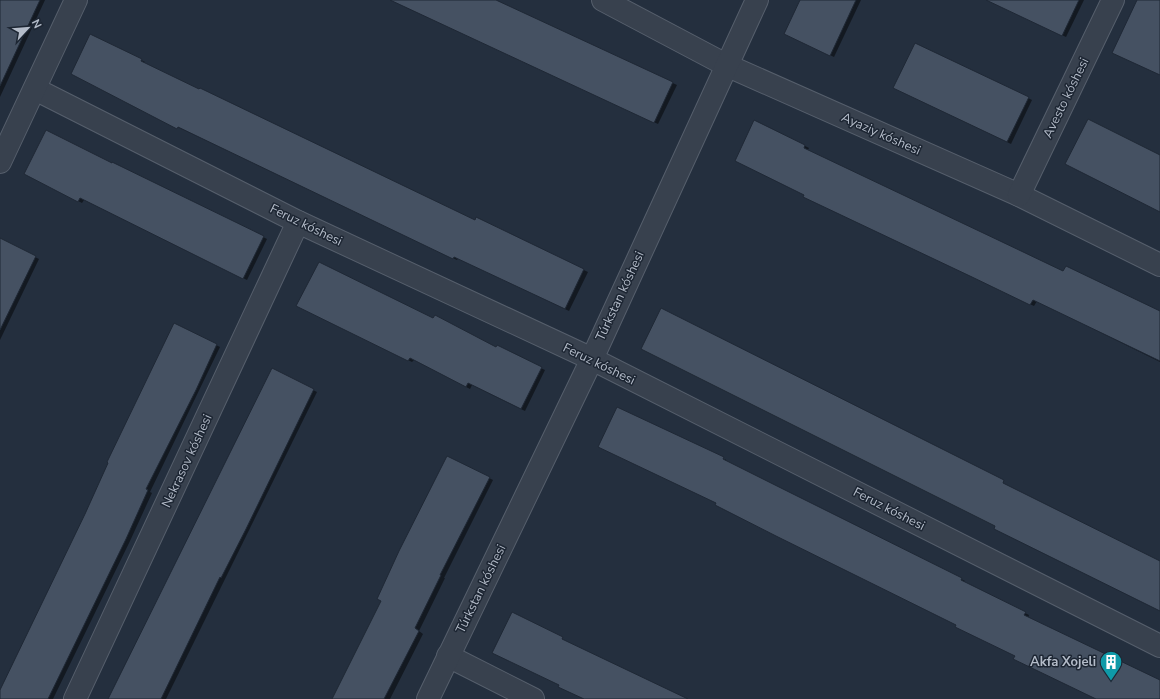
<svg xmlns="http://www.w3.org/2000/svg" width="1160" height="699" viewBox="0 0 1160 699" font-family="'Nunito Sans',sans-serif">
	<rect width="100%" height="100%" fill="#242f3e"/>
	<g fill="#0007">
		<polygon points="0,0 45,0 0,97"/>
		<polygon points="397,0 494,0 677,85 658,124 405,7"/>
		<polygon points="802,0 861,0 834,57 789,36"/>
		<polygon points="1024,0 1084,0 1066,37 1020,15"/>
		<polygon points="141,60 145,62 144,64 475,221 476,219 588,272 569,311 458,258 457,260 127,103"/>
		<polygon points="898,90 1028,98 1032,100 1011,144"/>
		<polygon points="754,122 805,146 809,148 807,151 1064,272 1160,314 1160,362 1037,301 1034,306 808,199"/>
		<polygon points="25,174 263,237 267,239 247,280 84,200 82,203"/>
		<polygon points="0,240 39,259 0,340"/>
		<polygon points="302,308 497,348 545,370 525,411 472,385 470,389 414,360 412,362"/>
		<polygon points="216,345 220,347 150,492 152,493 130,541 53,699 0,699 0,694 110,463"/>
		<polygon points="313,390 317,392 166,699 109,699"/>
		<polygon points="725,459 727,461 727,462 965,581 964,583 1029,615 1028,618 1160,681 1160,699 1097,699 958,625 722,464"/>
		<polygon points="489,478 493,480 444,578 445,578 419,631 423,634 390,699 334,699 383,601"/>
	</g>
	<g fill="#455162" stroke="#1f2835">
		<polygon points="0,0 40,0 0,86"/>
		<polygon points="390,0 496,0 673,82 654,123"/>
		<polygon points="800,0 856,0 830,56 784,34"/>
		<polygon points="986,0 1079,0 1062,36"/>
		<polygon points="1137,0 1160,0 1160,75 1112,53"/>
		<polygon points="90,34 142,59 141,61 199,89 200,88 475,220 476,217 584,269 565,309 454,257 453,259 178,127 177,129 71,74"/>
		<polygon points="915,43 1029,97 1007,142 893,88"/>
		<polygon points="1088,119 1160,155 1160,212 1065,164"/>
		<polygon points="754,120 805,145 804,148 998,240 1063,271 1066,266 1160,311 1160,361 1033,300 1030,305 972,277 803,197 804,195 735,161"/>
		<polygon points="46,130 112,163 112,162 264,236 243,279 80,198 78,202 24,174"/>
		<polygon points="0,238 36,256 0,330"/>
		<polygon points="319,262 433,318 435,315 496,347 497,345 542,367 521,409 468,383 466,387 410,358 408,361 296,306"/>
		<polygon points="661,308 1004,480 1003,483 1160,561 1160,611 994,529 995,526 641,349"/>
		<polygon points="174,323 217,344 196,390 146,489 148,490 126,539 48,699 0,699 0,690 85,514 108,463 107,462"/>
		<polygon points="272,368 314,389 246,529 221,578 220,577 161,699 108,699"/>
		<polygon points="617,407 724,457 723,459 785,490 962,578 961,580 1026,612 1024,615 1160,680 1160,699 1096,699 1013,659 1015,656 955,627 956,625 776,536 715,505 716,503 598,447"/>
		<polygon points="447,456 490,477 440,575 441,575 415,628 419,631 384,699 332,699 381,601 377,599 399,551"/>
		<polygon points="512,612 563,637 562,639 688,699 584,699 558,687 559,685 492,653"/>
	</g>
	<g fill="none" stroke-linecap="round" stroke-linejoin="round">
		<g stroke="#565f6c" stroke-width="24">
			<g id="minor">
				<polyline points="603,0 726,65 1019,195 1160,265"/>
				<polyline points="35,89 298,222 592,359 1160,646"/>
				<polyline points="0,162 76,0"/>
				<polyline points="1019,195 1113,0"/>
				<polyline points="448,656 533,699"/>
				<polyline points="75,699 298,222"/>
				<polyline points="428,699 592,359 757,0"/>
			</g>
		</g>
		<use href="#minor" stroke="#38414e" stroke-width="22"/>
	</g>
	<defs>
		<g id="building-pin" transform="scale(1.15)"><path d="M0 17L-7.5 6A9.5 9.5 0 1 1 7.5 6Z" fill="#0f9aa8" stroke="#1d2633"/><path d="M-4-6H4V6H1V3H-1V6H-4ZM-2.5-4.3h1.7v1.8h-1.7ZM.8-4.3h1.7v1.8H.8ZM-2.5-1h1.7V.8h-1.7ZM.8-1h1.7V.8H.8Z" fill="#fff"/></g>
	</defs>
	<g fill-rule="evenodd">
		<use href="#building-pin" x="1111" y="662"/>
	</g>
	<g text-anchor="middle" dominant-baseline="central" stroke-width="3" stroke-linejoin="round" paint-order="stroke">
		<g font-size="13" fill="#b4bcc9" stroke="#1d2633">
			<text transform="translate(1066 98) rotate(-64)">Avesto kóshesi</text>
			<text transform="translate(881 134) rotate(24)">Ayaziy kóshesi</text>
			<text transform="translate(306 225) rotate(26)">Feruz kóshesi</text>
			<text transform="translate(620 296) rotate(-65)">Túrkstan kóshesi</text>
			<text transform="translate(599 364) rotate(26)">Feruz kóshesi</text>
			<text transform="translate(187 461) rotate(-65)">Nekrasov kóshesi</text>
			<text transform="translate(889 509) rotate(27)">Feruz kóshesi</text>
			<text transform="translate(481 589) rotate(-64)">Túrkstan kóshesi</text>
		</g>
		<g font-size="13" font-weight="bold" fill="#b4bcc9" stroke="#1d2633" text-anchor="end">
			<text x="1096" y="662">Akfa Xojeli</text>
		</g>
	</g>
	<g transform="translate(28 28) rotate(64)" stroke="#1d2633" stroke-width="3" paint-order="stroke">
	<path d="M0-3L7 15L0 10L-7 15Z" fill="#b4bcc9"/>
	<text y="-6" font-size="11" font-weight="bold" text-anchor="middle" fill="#b4bcc9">N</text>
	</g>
</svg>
